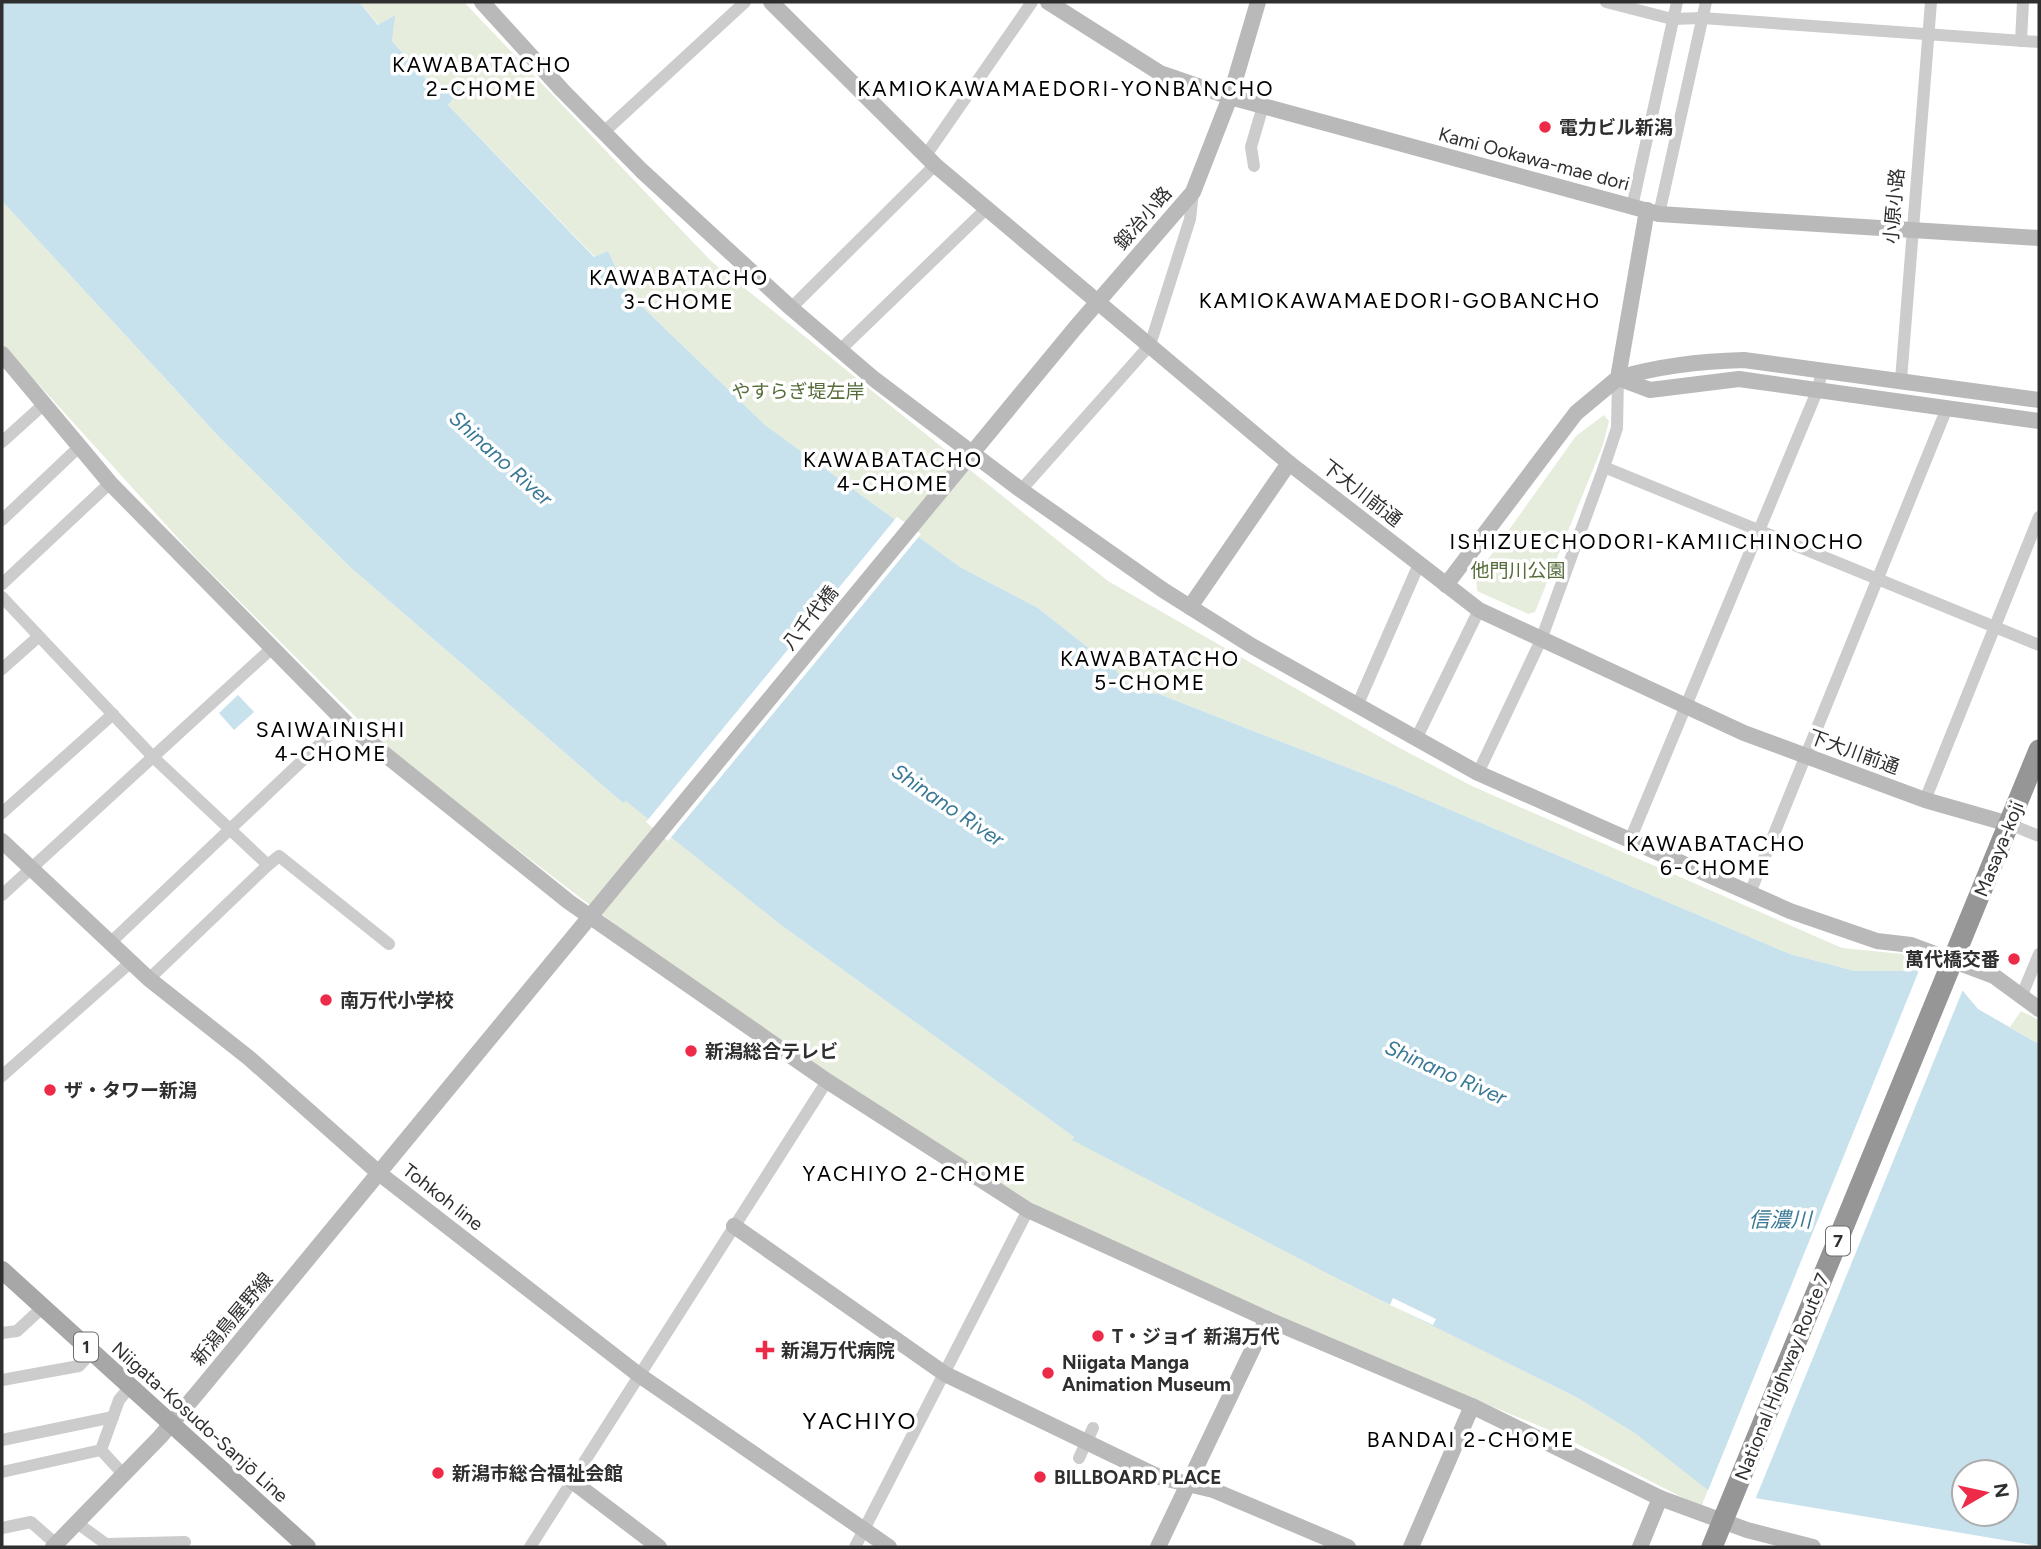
<svg xmlns="http://www.w3.org/2000/svg" width="2041" height="1549" viewBox="0 0 2041 1549" font-family="Figtree,'Noto Sans JP',sans-serif">
	<rect width="100%" height="100%" fill="#fff"/>
	<g fill="#e6eddc">
		<polygon points="359,2 464,2 711,261 1108,581 1396,746 1472,786 1842,948 1923,956 1921,971 1855,971 1790,954 1392,785 1159,694 1133,693 1114,668 1038,608 960,567 765,425 627,292 608,251 595,257 448,105 462,89 433,87 392,41 394,15 379,25"/>
		<polygon points="2,201 220,438 350,567 623,803 626,800 781,925 1074,1137 1073,1140 1336,1278 1576,1397 1636,1434 1704,1484 1708,1490 1701,1507 1554,1432 1353,1349 1047,1212 847,1088 672,968 424,778 384,745 197,559 2,344"/>
		<polygon points="1604,415 1609,421 1603,445 1535,612 1528,614 1477,591 1476,576 1576,436"/>
		<polygon points="2021,1011 2039,1020 2039,1044 2010,1027"/>
	</g>
	<g fill="#c7e2ed" fill-rule="evenodd">
		<path d="M2,2H359L378,25L395,15L392,41L433,87L462,89L448,105L594,257L608,251L627,292L765,425L960,567L1038,608L1114,668L1133,692L1159,694L1392,785L1790,954L1855,971H1921L1963,991L1978,1009L2039,1044V1546L1708,1490L1636,1434L1576,1397L1336,1278L1072,1140L1074,1137L781,925L626,801L623,803L350,567L220,438L2,201ZM1964,1472H2006V1514H1964Z"/>
		<polygon points="238,695 254,712 234,730 219,713"/>
	</g>
	<g fill="#fff">
		<polygon points="897,517 921,534 668,841 646,822"/>
		<polygon points="1920,968 1964,987 1755,1500 1707,1493"/>
		<polygon points="1393,1298 1436,1319 1433,1325 1390,1305"/>
	</g>
	<g fill="none" stroke-linecap="round" stroke-linejoin="round">
		<g stroke="#ccc" stroke-width="12">
			<polyline points="1606,2 1672,19 1702,18 2039,42"/>
			<polyline points="2021,41 2023,2"/>
			<polyline points="605,131 745,2"/>
			<polyline points="926,155 1032,2"/>
			<polyline points="1254,166 1251,147 1263,106"/>
			<polyline points="1632,207 1677,2"/>
			<polyline points="1659,214 1706,2"/>
			<polyline points="791,308 935,165"/>
			<polyline points="840,350 987,208"/>
			<polyline points="1901,380 1931,2"/>
			<polyline points="2,442 44,404"/>
			<polyline points="1604,467 2039,645"/>
			<polyline points="1021,490 1150,345 1190,219 1193,192"/>
			<polyline points="2,520 79,447"/>
			<polyline points="2,584 110,483"/>
			<polyline points="2,597 154,758 268,865 149,979"/>
			<polyline points="2,669 38,637"/>
			<polyline points="1357,706 1419,564"/>
			<polyline points="1416,739 1479,610"/>
			<polyline points="1478,773 1541,640 1604,467 1617,428 1618,378"/>
			<polyline points="1925,800 2039,517"/>
			<polyline points="2,813 113,714"/>
			<polyline points="2009,824 2039,836"/>
			<polyline points="1630,840 1818,389 1822,370"/>
			<polyline points="268,865 279,856 389,944"/>
			<polyline points="1750,893 1947,408"/>
			<polyline points="2,895 271,649"/>
			<polyline points="110,943 344,721"/>
			<polyline points="2022,995 2039,954"/>
			<polyline points="2,1076 131,962"/>
			<polyline points="2,1333 17,1331 43,1307"/>
			<polyline points="2,1380 79,1366 92,1352"/>
			<polyline points="2,1440 113,1417"/>
			<polyline points="1079,1458 1093,1428"/>
			<polyline points="2,1472 101,1450"/>
			<polyline points="123,1474 101,1450 119,1400 130,1387"/>
			<polyline points="77,1523 106,1544 185,1542"/>
			<polyline points="2,1528 31,1522 56,1544"/>
			<polyline points="530,1547 827,1081"/>
			<polyline points="855,1547 1028,1210"/>
		</g>
		<g stroke="#b9b9b9" stroke-width="16">
			<polyline points="482,2 562,90 642,171 791,308 874,379 1021,490 1163,590 1252,646 1478,773 1790,911 1877,941 1911,945 1994,976 2039,1009"/>
			<polyline points="771,2 935,165 1289,463 1479,610 1744,733 1925,800 2009,824"/>
			<polyline points="1048,2 1160,73 1230,97 1659,214 2039,238"/>
			<polyline points="2,354 110,483 347,724 569,902 827,1081 1028,1210 1267,1319 1472,1406 1660,1498 1747,1530 1813,1547"/>
			<polyline points="1618,378 1650,390 1739,379 2039,421"/>
			<path d="M1618,378C1659,366 1701,361 1744,360L2039,400"/>
			<polyline points="1446,585 1576,413 1618,378 1647,210"/>
			<polyline points="1190,607 1289,463"/>
			<polyline points="2,841 149,979 249,1058 380,1174 639,1375 889,1547"/>
			<polyline points="734,1226 945,1374 1159,1477 1213,1490 1348,1547"/>
			<polyline points="572,1481 659,1547"/>
			<polyline points="53,1547 160,1437 199,1391 1076,327 1193,192 1230,97 1258,2"/>
			<polyline points="1158,1547 1267,1319"/>
			<polyline points="1411,1547 1472,1406"/>
			<polyline points="1640,1547 1660,1498"/>
		</g>
		<polyline stroke="#a7a7a7" stroke-width="18" points="2,1270 307,1547"/>
		<polyline stroke="#969696" stroke-width="21" points="1712,1547 2039,750"/>
	</g>
	<g fill="#ed2a47" stroke="#fff" stroke-width="2.5">
		<circle cx="1545" cy="127" r="7"/>
		<circle cx="2014" cy="959" r="7"/>
		<circle cx="326" cy="1000" r="7"/>
		<circle cx="691" cy="1051" r="7"/>
		<circle cx="50" cy="1090" r="7"/>
		<circle cx="1098" cy="1336" r="7"/>
		<path d="M761.5 1339.5h7v7h7v7h-7v7h-7v-7h-7v-7h7z"/>
		<circle cx="1048" cy="1373" r="7"/>
		<circle cx="438" cy="1473" r="7"/>
		<circle cx="1040" cy="1477" r="7"/>
	</g>
	<g text-anchor="middle" dominant-baseline="central" stroke-width="7" stroke-linejoin="round" paint-order="stroke">
		<g fill="#fff" stroke="#6d6d6d" stroke-width="2">
			<rect x="1826" y="1226.5" width="24" height="29" rx="5"/>
			<rect x="74" y="1332.5" width="24" height="29" rx="5"/>
		</g>
		<g font-size="18" font-weight="bold" fill="#2f2f2f">
			<text x="1838" y="1241">7</text>
			<text x="86" y="1347">1</text>
		</g>
		<g font-size="19" font-weight="bold" fill="#2f2f2f" stroke="#fff" text-anchor="start">
			<text x="1559" y="127">電力ビル新潟</text>
			<text x="2000" y="959" text-anchor="end">萬代橋交番</text>
			<text x="340" y="1000">南万代小学校</text>
			<text x="705" y="1051">新潟総合テレビ</text>
			<text x="64" y="1090">ザ・タワー新潟</text>
			<text x="1112" y="1336">T・ジョイ 新潟万代</text>
			<text x="781" y="1350">新潟万代病院</text>
			<text x="1062" y="1362">Niigata Manga<tspan x="1062" dy="22">Animation Museum</tspan></text>
			<text x="452" y="1473">新潟市総合福祉会館</text>
			<text x="1054" y="1477">BILLBOARD PLACE</text>
		</g>
		<g font-size="19" fill="#2f2f2f" stroke="#fff">
			<text transform="translate(1534 159) rotate(15)">Kami Ookawa-mae dori</text>
			<text transform="translate(1894 206) rotate(-85)">小原小路</text>
			<text transform="translate(1143 218) rotate(-49)">鍛冶小路</text>
			<text transform="translate(1362 493) rotate(38)">下大川前通</text>
			<text transform="translate(810 618) rotate(-51)">八千代橋</text>
			<text transform="translate(1854 752) rotate(20)">下大川前通</text>
			<text transform="translate(1999 849) rotate(-68)">Masaya-koji</text>
			<text transform="translate(443 1197) rotate(38)">Tohkoh line</text>
			<text transform="translate(232 1319) rotate(-50)">新潟鳥屋野線</text>
			<text transform="translate(1782 1377) rotate(-68)">National Highway Route 7</text>
			<text transform="translate(200 1422) rotate(42)">Niigata-Kosudo-Sanjō Line</text>
		</g>
		<g font-size="19" fill="#566d3a" stroke="#fff">
			<text x="798" y="391">やすらぎ堤左岸</text>
			<text x="1518" y="570">他門川公園</text>
		</g>
		<g font-size="21" letter-spacing="2" fill="#000" stroke="#fff">
			<text x="482" y="64">KAWABATACHO<tspan x="482" dy="24">2-CHOME</tspan></text>
			<text x="1066" y="88">KAMIOKAWAMAEDORI-YONBANCHO</text>
			<text x="679" y="277">KAWABATACHO<tspan x="679" dy="24">3-CHOME</tspan></text>
			<text x="1400" y="300">KAMIOKAWAMAEDORI-GOBANCHO</text>
			<text x="893" y="459">KAWABATACHO<tspan x="893" dy="24">4-CHOME</tspan></text>
			<text x="1657" y="541">ISHIZUECHODORI-KAMIICHINOCHO</text>
			<text x="1150" y="658">KAWABATACHO<tspan x="1150" dy="24">5-CHOME</tspan></text>
			<text x="331" y="729">SAIWAINISHI<tspan x="331" dy="24">4-CHOME</tspan></text>
			<text x="1716" y="843">KAWABATACHO<tspan x="1716" dy="24">6-CHOME</tspan></text>
			<text x="915" y="1173">YACHIYO 2-CHOME</text>
			<text x="1471" y="1439">BANDAI 2-CHOME</text>
		</g>
		<g font-size="21" font-style="italic" fill="#397895" stroke="#fff">
			<text transform="translate(501 458) rotate(42)">Shinano River</text>
			<text transform="translate(948 805) rotate(34)">Shinano River</text>
			<text transform="translate(1446 1072) rotate(24)">Shinano River</text>
			<text x="1780" y="1219">信濃川</text>
		</g>
		<g font-size="23" letter-spacing="2" fill="#000" stroke="#fff">
			<text x="860" y="1421">YACHIYO</text>
		</g>
	</g>
	<rect width="2041" height="1549" fill="none" stroke="#2f2f2f" stroke-width="7"/>
	<g transform="translate(1985 1493) rotate(81)"><circle r="33" fill="#ffffff" stroke="#acacac" stroke-width="2"/>
	<path d="M0-5L12 26L0 18L-12 26Z" fill="#ed2a47"/>
	<text y="-10" font-size="19" font-weight="bold" text-anchor="middle" fill="#2f2f2f">N</text>
	</g>
</svg>
